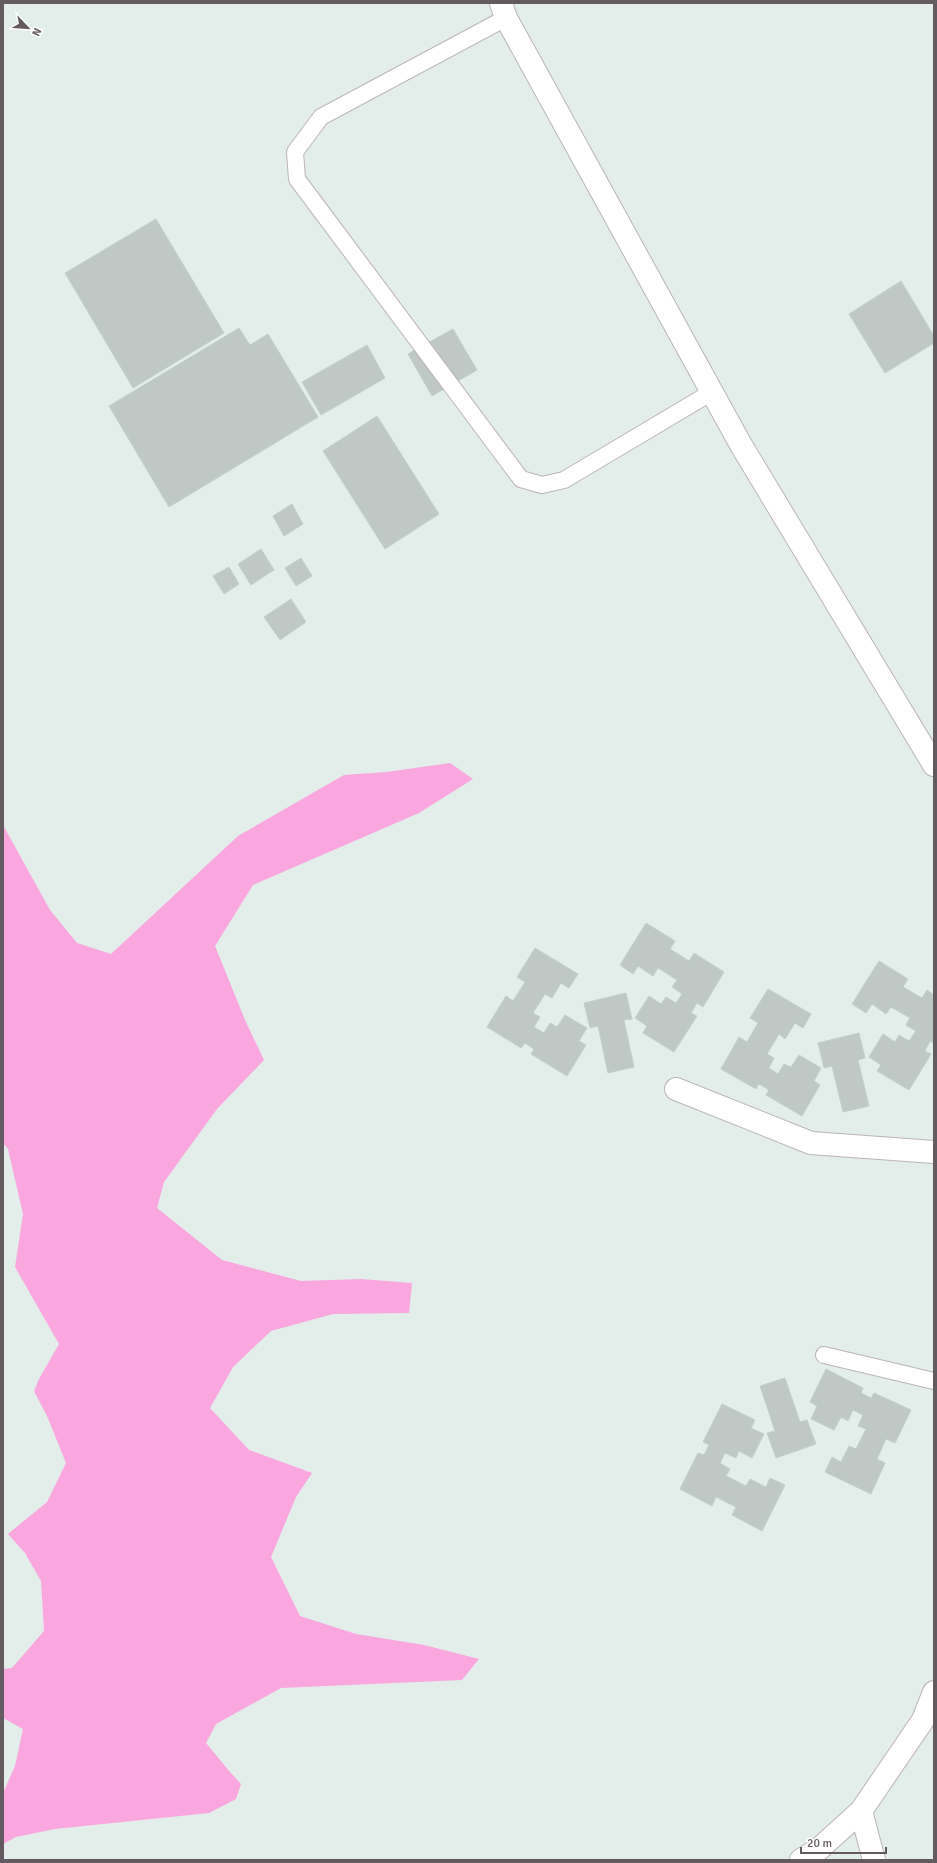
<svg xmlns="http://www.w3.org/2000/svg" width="937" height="1863" viewBox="0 0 937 1863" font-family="Signika,sans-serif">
	<rect width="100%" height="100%" fill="#e3ede9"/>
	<polygon fill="#faa6df" points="450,763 473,779 419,813 253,885 215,946 245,1020 264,1060 217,1109 164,1182 157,1208 222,1260 301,1281 361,1279 412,1283 409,1313 333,1314 271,1331 233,1367 210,1408 249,1450 312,1473 296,1497 271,1557 300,1616 356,1634 424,1645 479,1659 462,1680 281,1688 216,1724 206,1743 230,1772 241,1784 236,1799 209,1813 55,1829 16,1837 3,1844 3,1793 15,1766 23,1729 3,1718 3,1669 12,1668 44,1631 41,1581 25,1553 8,1534 47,1502 66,1463 47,1416 34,1391 39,1379 59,1344 15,1267 23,1214 8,1149 3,1143 3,825 50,910 77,943 111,954 238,836 344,775 387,772"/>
	<g fill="#bfc8c4" stroke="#c2d1ca">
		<polygon points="156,219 224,333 133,388 65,273"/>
		<polygon points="901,281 934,336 934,343 885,373 849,314"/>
		<polygon points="239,328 250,345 268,334 318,417 169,507 109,406"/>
		<polygon points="453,329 477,370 432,396 408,354"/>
		<polygon points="367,345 385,378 321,415 302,382"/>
		<polygon points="377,416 439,514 385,549 323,451"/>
		<polygon points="292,504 303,524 284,536 273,516"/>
		<polygon points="261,549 274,570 251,585 238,564"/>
		<polygon points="301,558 312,576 296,586 285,568"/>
		<polygon points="229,567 239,584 224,594 213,576"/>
		<polygon points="291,599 306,622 280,640 264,617"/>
		<polygon points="646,923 675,941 670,949 689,961 694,953 724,972 703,1007 697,1003 691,1013 697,1016 674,1052 643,1033 647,1026 635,1018 649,996 661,1004 666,997 676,1003 682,994 672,987 677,980 658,968 653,976 638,966 633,974 620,965"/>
		<polygon points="535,948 578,974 569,988 561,983 552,998 545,994 533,1013 540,1017 534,1027 544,1033 550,1023 557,1027 565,1015 587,1028 579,1041 586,1045 567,1076 531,1054 534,1049 525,1043 521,1048 487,1027 506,996 513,1001 525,982 517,977"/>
		<polygon points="879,961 908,979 903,987 922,998 927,990 934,995 934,1043 930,1041 925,1051 931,1054 909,1090 877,1071 881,1065 869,1057 883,1034 895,1042 899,1035 909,1041 916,1031 906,1025 910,1018 891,1007 886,1014 872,1004 866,1013 852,1004"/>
		<polygon points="768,989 811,1014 803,1028 795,1023 785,1039 779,1034 767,1054 774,1058 769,1068 778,1074 784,1064 791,1067 799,1055 821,1068 814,1081 820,1085 802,1116 766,1095 769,1090 759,1084 756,1089 721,1069 739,1037 747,1042 758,1023 750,1018"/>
		<polygon points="626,993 632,1019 624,1020 634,1067 608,1073 598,1026 590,1028 584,1003"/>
		<polygon points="859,1033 865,1058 858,1060 869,1106 843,1112 832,1066 824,1068 818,1043"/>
		<polygon points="826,1369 863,1388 861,1393 871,1398 874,1393 911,1410 895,1443 886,1439 877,1459 885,1463 871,1494 825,1472 832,1457 841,1462 849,1446 856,1449 866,1429 858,1426 863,1415 853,1410 848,1421 841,1417 834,1430 811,1419 817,1406 810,1402"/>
		<polygon points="785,1378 800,1422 807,1420 816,1444 776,1458 767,1433 775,1431 760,1386"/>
		<polygon points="722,1404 755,1420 751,1428 764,1434 752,1458 739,1451 736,1458 725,1453 720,1463 730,1469 726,1476 746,1486 750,1479 766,1487 770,1478 785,1485 762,1531 732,1515 736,1507 716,1497 712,1506 680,1489 698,1453 704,1455 709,1445 703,1442"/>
	</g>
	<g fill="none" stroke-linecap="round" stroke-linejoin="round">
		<g stroke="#bcb5b9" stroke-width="18">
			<g id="service">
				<polyline points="506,18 321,117 295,152 297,179 521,479 542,485 564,480 712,392"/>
				<polyline points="824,1355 934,1381"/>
			</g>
		</g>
		<g stroke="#bcb5b9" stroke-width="24">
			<g id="minor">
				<polyline points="501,3 506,18 741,445 934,765"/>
				<polyline points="676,1089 811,1143 934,1152"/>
				<polyline points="861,1811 874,1860"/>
				<polyline points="801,1860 819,1849 861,1811 923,1720 934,1692"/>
			</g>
		</g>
		<use href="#service" stroke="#fff" stroke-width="16"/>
		<use href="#minor" stroke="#fff" stroke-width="22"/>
	</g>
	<rect width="937" height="1863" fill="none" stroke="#635b5f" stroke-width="8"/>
	<g transform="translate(28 28) rotate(115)" stroke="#ffffff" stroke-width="3" paint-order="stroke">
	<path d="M0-3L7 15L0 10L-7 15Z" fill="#635b5f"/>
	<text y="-6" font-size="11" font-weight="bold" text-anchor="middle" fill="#635b5f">N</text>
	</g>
	<path d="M801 1847v6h85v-6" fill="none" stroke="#635b5f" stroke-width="2"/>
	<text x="807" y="1847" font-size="12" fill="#635b5f" stroke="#ffffff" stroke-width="3" paint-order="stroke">20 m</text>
</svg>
